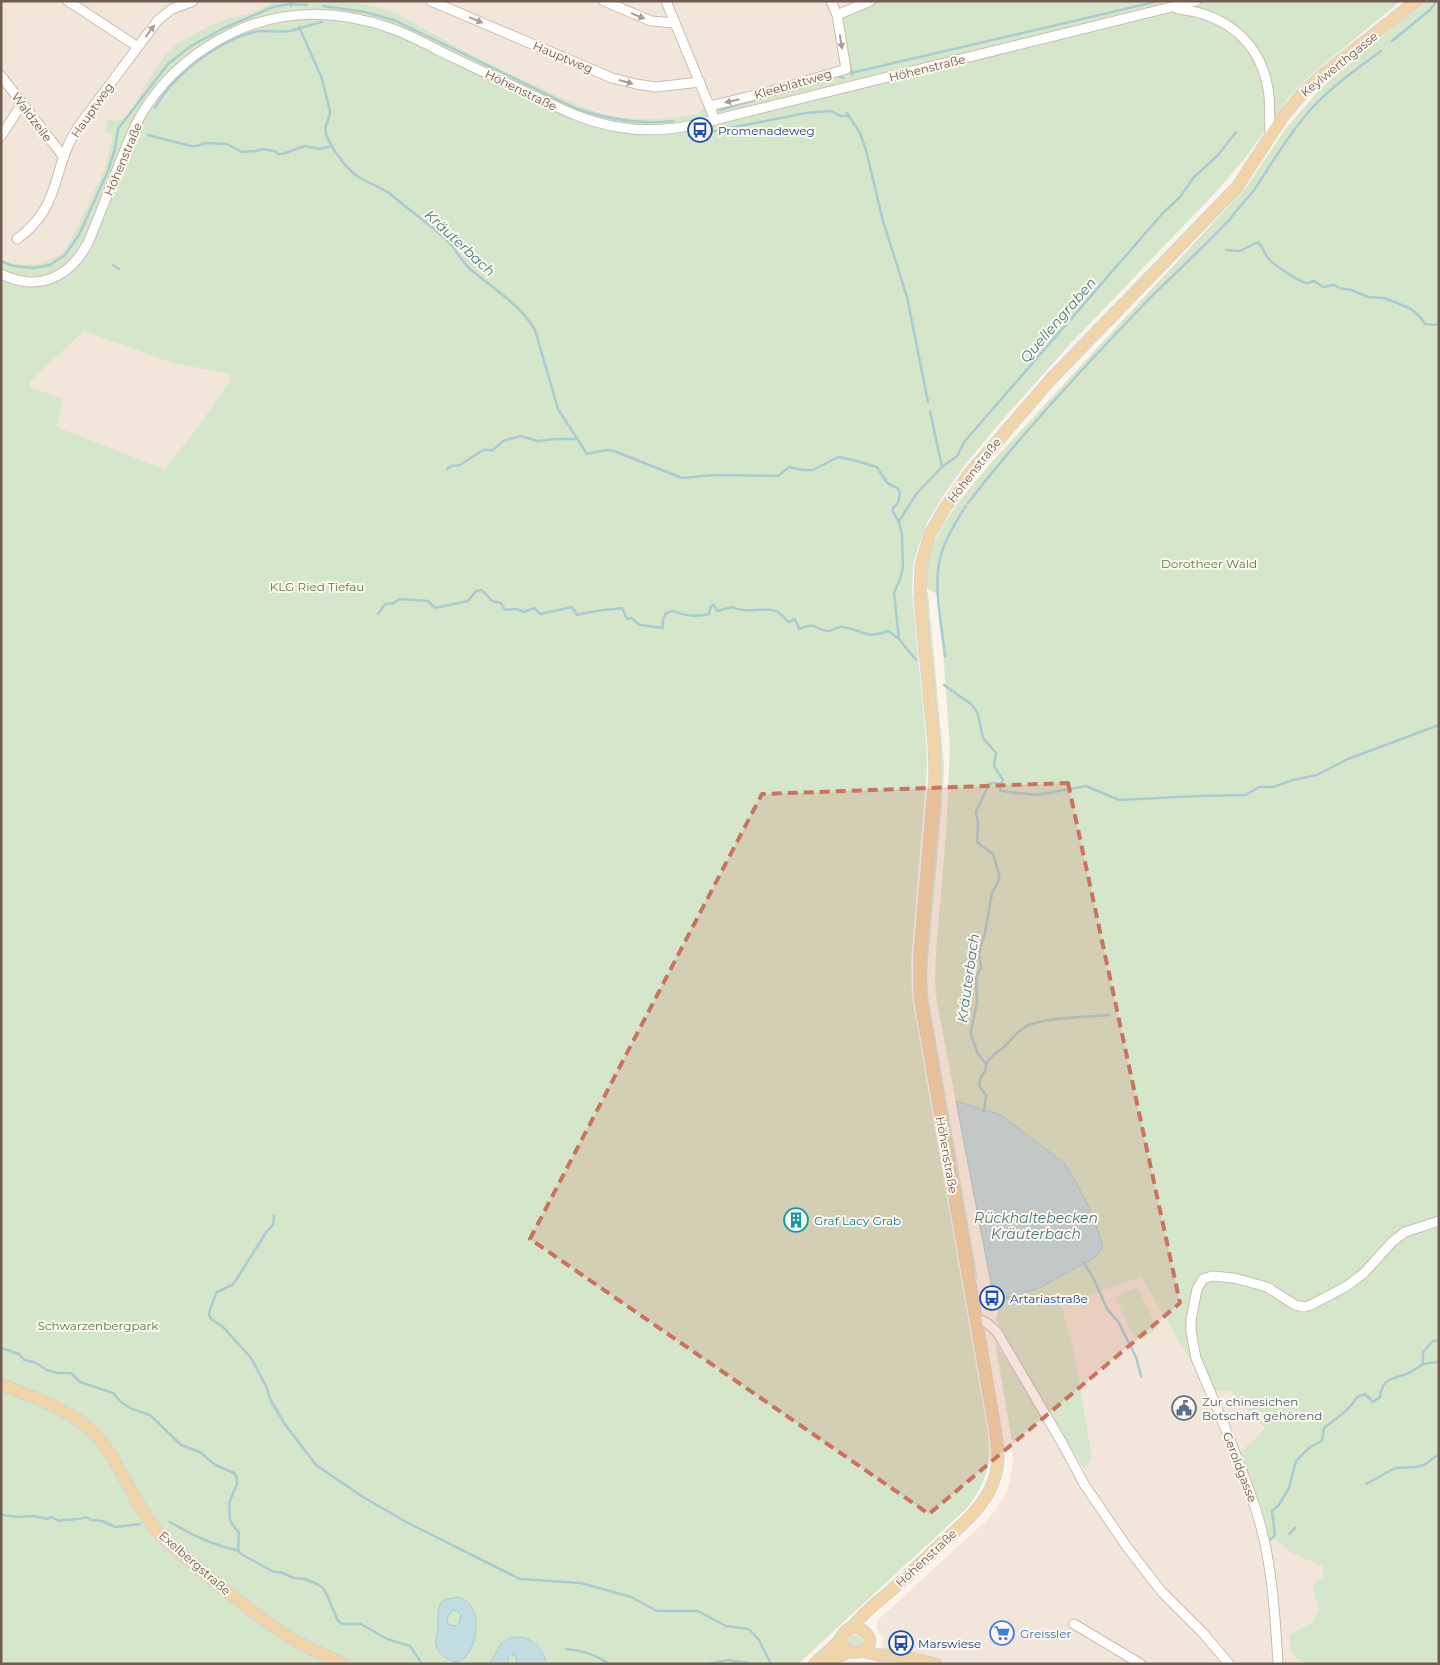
<svg xmlns="http://www.w3.org/2000/svg" width="1440" height="1665" viewBox="0 0 1440 1665" font-family="Montserrat,sans-serif">
	<rect width="100%" height="100%" fill="#faf4ea"/>
	<g fill="#f1e6d9">
		<polygon points="1,1 274,1 254,12 225,19 197,32 178,43 164,56 127,115 119,121 109,120 113,135 104,171 66,249 57,257 43,263 27,266 17,265 1,258"/>
		<polygon points="343,1 860,1 842,64 699,114 674,119 649,120 613,116 575,104 515,77 397,13 378,7"/>
		<polygon points="84,331 172,363 230,374 230,380 200,424 165,469 55,427 30,387 29,381"/>
		<polygon points="1141,1277 1209,1391 1230,1389 1265,1430 1262,1509 1269,1541 1274,1538 1291,1553 1322,1566 1324,1572 1322,1577 1312,1586 1319,1610 1313,1622 1289,1635 1291,1653 1305,1664 879,1664 884,1638 877,1630 878,1620 987,1520 995,1511 1007,1491 1011,1476 1013,1461 1012,1441 1041,1416 1075,1477 1084,1470 1092,1456 1074,1352 1061,1304"/>
	</g>
	<g fill="#d6e6ca" fill-rule="evenodd">
		<path d="M274,1L353,2L378,7L397,13C447,41 497,69 549,92C569,101 590,111 613,116C642,121 670,119 699,114L704,106L719,99L836,68L842,64L833,12L860,1H1401L1312,74L1290,96L1243,161L1215,193L1071,343L997,426L965,465L943,496L927,523L918,547L913,566L912,593L926,739L927,767L911,961L912,997L988,1434C990,1468 987,1481 967,1508L798,1664H1V258C23,271 48,265 66,249L104,171L113,135L105,132L108,119L119,121L127,115L164,56L178,43L197,32L225,19L254,12ZM84,331L172,363L230,374V380L200,424L165,469L56,427L63,399L30,387V381Z"/>
		<path d="M1425,1H1439V1664H1305L1291,1653L1289,1635L1313,1622L1319,1610L1312,1586L1322,1577L1324,1572L1322,1566L1291,1553L1274,1538L1269,1541L1262,1509L1241,1452L1265,1429L1230,1390L1209,1391L1141,1277L1061,1305L1074,1352L1092,1456L1084,1470L996,1320L1000,1300L991,1283L937,1003L935,981L936,951L946,835L950,748L939,595L925,587C926,579 926,571 928,563C935,526 967,492 990,464L1247,186L1286,128L1322,87Z"/>
		<polygon points="924,590 928,593 944,766 942,803 927,972 928,995 978,1280 977,1280 971,1259 925,996 924,976 939,791 940,749"/>
		<polygon points="1137,1287 1158,1329 1136,1341 1115,1297"/>
		<polygon points="995,1342 1041,1416 1012,1441"/>
		<path d="M852,1635C860,1634 865,1640 861,1647L850,1648L847,1641Z"/>
	</g>
	<g fill="#c1dde2" stroke="#a8ccd2" fill-rule="evenodd">
		<polygon points="956,1101 1001,1115 1064,1163 1072,1175 1092,1213 1103,1246 1096,1257 1039,1288 1000,1300 991,1283"/>
		<path d="M458,1597C463,1599 468,1601 471,1606C481,1620 475,1658 457,1662C445,1660 434,1651 436,1638C437,1634 438,1631 438,1627C438,1620 437,1605 443,1601C447,1598 454,1598 458,1597ZM453,1610L458,1611L461,1616L459,1624L456,1626L450,1625L447,1622L448,1616Z"/>
		<path d="M519,1637C533,1638 545,1650 546,1664H517L516,1656L511,1654L508,1657V1664H489C491,1660 495,1657 496,1653C501,1641 506,1638 519,1637Z"/>
	</g>
	<g fill="none" stroke-linecap="round" stroke-linejoin="round">
		<g stroke="#a8ccd2" stroke-width="2.5">
			<polyline points="290,4 307,5"/>
			<path d="M323,6L365,12L396,21L577,109C608,119 640,125 673,121"/>
			<path d="M299,27L321,76L330,111C330,122 321,126 328,139C335,153 348,172 362,179C371,184 380,187 389,193C408,209 429,224 448,241C456,249 461,260 469,268C493,289 518,302 535,330L558,409L587,454L606,450L614,451L682,478L714,475L778,476L789,467L803,470H813L838,457L853,460L877,467C880,472 883,477 886,481C892,490 902,483 899,498C899,502 897,505 893,508V512L899,522L902,535L903,567L900,579L894,593L899,639L916,660"/>
			<polyline points="1392,41 1431,9 1436,1"/>
			<polyline points="848,56 852,75"/>
			<polyline points="851,73 1159,1"/>
			<polyline points="837,76 844,78"/>
			<path d="M155,108C173,75 218,41 254,32C265,29 277,33 289,31C300,29 311,24 322,22"/>
			<polyline points="720,110 769,96"/>
			<polyline points="847,113 860,133 866,150 883,221 907,297 928,402"/>
			<polyline points="148,135 191,146 197,146 205,143 227,144 242,152 256,151 262,149 275,151 278,154 283,154 305,146 319,149 332,146"/>
			<polyline points="689,136 806,113 831,111 841,116 848,116"/>
			<path d="M1256,187C1274,160 1292,129 1315,105C1334,85 1358,68 1381,51"/>
			<polyline points="1232,216 1255,189"/>
			<path d="M1226,250L1240,251L1258,242C1263,247 1264,254 1269,259C1274,265 1299,282 1307,283C1309,283 1311,282 1314,281L1323,287L1334,285L1339,288L1351,290L1368,297L1384,298L1397,303L1411,309L1421,318L1425,324L1439,325"/>
			<polyline points="1,261 13,266 35,268 50,265 65,255 79,235 108,171 115,149 118,129 168,64 191,46 222,29 273,7 290,4 291,6"/>
			<polyline points="113,265 119,269"/>
			<polyline points="930,411 942,467"/>
			<polyline points="447,469 451,466 460,465 483,450 493,450 503,441 521,436 537,441 556,439 576,439"/>
			<path d="M968,503C1023,432 1085,366 1147,301C1175,273 1204,247 1231,218"/>
			<polyline points="899,521 917,493 942,467 957,456 965,441 1162,214 1180,197 1194,177 1218,155 1236,132"/>
			<path d="M378,614L385,604L394,603L399,599L428,601L435,608L468,601L476,591L482,590L492,601L501,603L505,610L517,609L524,612L534,608L540,614L572,607L577,615C591,610 607,610 622,608L627,619L631,618L640,625L663,628V619L666,613L674,611C684,616 698,617 709,614L711,606L714,605L717,611L732,607C746,615 769,605 779,613C783,615 785,619 788,622L795,619L799,629C818,621 814,630 828,631C833,631 838,626 843,627C865,630 864,640 888,631L898,638"/>
			<path d="M945,656C942,628 933,586 940,559C944,541 956,521 966,506"/>
			<polyline points="944,685 971,704 975,709 978,715 983,738 996,753 994,766 1003,780 1001,784 993,783 989,784 976,812 978,823 977,841 979,844 993,854 999,874 999,880 992,893 985,933 981,946 979,955 981,967 976,978 977,1003 971,1030 971,1035 978,1054 986,1064 986,1069 980,1079 979,1086 986,1095 984,1112"/>
			<polyline points="998,784 1001,791 1037,795 1086,786 1119,800 1198,796 1246,795 1259,787 1273,787 1293,780 1317,775 1348,759 1439,725"/>
			<path d="M986,1064C990,1056 996,1053 1003,1048C1010,1042 1015,1034 1022,1029C1037,1017 1089,1017 1109,1015"/>
			<path d="M274,1216C274,1224 273,1226 267,1231L236,1280L232,1285L217,1292L210,1309L209,1315L211,1319L223,1327L251,1358L266,1386L270,1399L284,1423L316,1465L363,1497L408,1523L520,1579L581,1583L631,1597L657,1611H698L726,1626L749,1629L759,1640L771,1664"/>
			<polyline points="1083,1262 1093,1277 1107,1309 1119,1323 1136,1357 1141,1376"/>
			<polyline points="1,1348 19,1354 24,1360 34,1362 47,1370 57,1373 71,1373 80,1382 113,1393 121,1402 132,1409 150,1415 181,1445 200,1452 215,1465 234,1473 237,1478 237,1484 229,1503 230,1519 232,1524 239,1533 238,1550 241,1554 274,1572 280,1572 294,1578 305,1579 317,1584 323,1588 327,1595 338,1621 342,1624 361,1624 387,1639 410,1646 422,1664"/>
			<polyline points="1423,1364 1438,1362"/>
			<polyline points="1366,1484 1395,1468 1415,1467 1424,1465 1439,1454"/>
			<path d="M1,1515L19,1517L34,1516L47,1519L52,1517L59,1521C69,1518 78,1521 86,1517L91,1520L102,1521L115,1527L140,1524"/>
			<path d="M170,1522C189,1534 215,1546 237,1550"/>
			<polyline points="1289,1534 1295,1528"/>
			<path d="M1269,1541L1275,1535L1272,1511L1279,1505L1289,1488L1296,1461L1310,1447L1322,1441L1324,1428C1335,1419 1350,1410 1357,1397L1365,1394L1373,1402L1380,1397C1382,1377 1394,1379 1409,1373C1414,1370 1419,1367 1423,1364V1352L1433,1341L1439,1340"/>
			<path d="M566,1649C582,1650 596,1655 610,1664"/>
			<polyline points="707,1664 729,1660 754,1664"/>
		</g>
		<g stroke="#cbbcb1" stroke-width="11">
			<g id="minor">
				<polyline points="68,1 138,47"/>
				<polyline points="431,1 612,78 636,84 656,87 700,82"/>
				<polyline points="604,1 651,21 675,23"/>
				<polyline points="666,1 715,120"/>
				<path d="M1178,9C1225,14 1260,41 1268,89C1271,104 1269,120 1270,135"/>
				<polyline points="837,15 870,1"/>
				<polyline points="1,76 64,157"/>
				<polyline points="710,106 780,89 846,69 837,15 831,1"/>
				<polyline points="1,136 22,104"/>
				<path d="M17,239C63,206 51,168 78,127L158,20L172,9L193,1"/>
				<path d="M1,274C38,292 69,278 88,243C99,216 110,189 120,162C128,142 136,121 148,104C170,72 200,48 234,32C285,8 341,10 393,29C412,36 430,46 448,55C475,68 503,81 530,94C559,108 586,122 618,127C645,132 672,130 698,124L1196,1"/>
				<polyline points="976,1318 987,1323 997,1332 1061,1441 1084,1484 1127,1547 1161,1591 1203,1633 1229,1664"/>
				<polyline points="1074,1624 1141,1664"/>
				<path d="M1278,1664C1275,1613 1272,1559 1256,1510C1239,1458 1217,1408 1196,1358L1191,1331V1320L1197,1289L1203,1279L1212,1276L1234,1278L1267,1287L1295,1305L1304,1307L1311,1305L1347,1286L1364,1273L1392,1242L1405,1232L1439,1221"/>
			</g>
		</g>
		<g stroke="#d8d1ce" stroke-width="13">
			<g id="major">
				<path d="M1,1384C31,1397 68,1408 92,1431C120,1459 131,1500 156,1530C175,1551 198,1568 219,1585C239,1600 259,1617 280,1631C299,1645 323,1654 344,1664"/>
				<path d="M851,1628C863,1614 873,1605 887,1594C906,1577 925,1559 943,1542C965,1522 989,1503 996,1473C1000,1458 997,1443 995,1428L920,996V955L935,776L934,745L920,600L921,566L930,534L945,508L970,473L1051,379L1237,187L1282,118L1300,96L1322,75L1416,1"/>
				<polyline points="866,1652 878,1655 896,1655 936,1664"/>
				<path d="M814,1664C820,1658 837,1645 840,1639C844,1635 844,1630 851,1628C855,1627 861,1628 865,1632C883,1648 844,1665 841,1639"/>
				<polyline points="825,1664 846,1653"/>
			</g>
		</g>
		<use href="#minor" stroke="#fff" stroke-width="9"/>
		<use href="#major" stroke="#f0d5ab" stroke-width="11"/>
	</g>
	<defs><path id="oneway-solid" d="M-6-.8H1V-3.2L6.5 0L1 3.2V.8H-6Z" transform="scale(1.25)"/></defs>
	<g fill="#aa9d96">
		<use href="#oneway-solid" transform="translate(638 16) rotate(22)"/>
		<use href="#oneway-solid" transform="translate(476 20) rotate(23)"/>
		<use href="#oneway-solid" transform="translate(150 31) rotate(-53)"/>
		<use href="#oneway-solid" transform="translate(841 42) rotate(81)"/>
		<use href="#oneway-solid" transform="translate(626 82) rotate(15)"/>
		<use href="#oneway-solid" transform="translate(732 101) rotate(167)"/>
	</g>
	<path fill="#ca745e" fill-opacity="0.2" stroke="#ca745e" stroke-width="4" stroke-dasharray="10 6" stroke-linejoin="round" d="M1068,783L1180,1303L929,1514L530,1239L762,794Z"/>
	<defs>
		<g id="bus-ring" transform="scale(1.25)"><circle r="9.5" fill="#fdf8f0" stroke="#1a4fb4" stroke-width="1.5"/><path d="M-5-6H5V4H4V6H2V4H-2V6H-4V4H-5ZM-3.5-4V0h7V-4ZM-3.5 1.2v1.5H-2V1.2ZM2 1.2v1.5H3.5V1.2Z" fill="#1a4fb4"/></g>
		<g id="building-ring" transform="scale(1.25)"><circle r="9.5" fill="#fdf8f0" stroke="#0f9aa8" stroke-width="1.5"/><path d="M-4-6H4V6H1V3H-1V6H-4ZM-2.5-4.3h1.7v1.8h-1.7ZM.8-4.3h1.7v1.8H.8ZM-2.5-1h1.7V.8h-1.7ZM.8-1h1.7V.8H.8Z" fill="#0f9aa8"/></g>
		<g id="civic-ring" transform="scale(1.25)"><circle r="9.5" fill="#fdf8f0" stroke="#5c6f8a" stroke-width="1.5"/><path d="M-.6-6.5H3V-4.5H.6V-3L4-1V1h2V6H-6V1h2V-1L-.6-3ZM-1.2 2.5V6h2.4V2.5Z" fill="#5c6f8a"/></g>
		<g id="supermarket-ring" transform="scale(1.25)"><circle r="9.5" fill="#fdf8f0" stroke="#3f7fe0" stroke-width="1.5"/><path d="M-6-5.5h2.5l.6 2H6L4.5 2H-2.5L-4.4-4H-6ZM-1.5 3.2a1.3 1.3 0 1 0 .1 0ZM3 3.2a1.3 1.3 0 1 0 .1 0Z" fill="#3f7fe0"/></g>
	</defs>
	<g fill-rule="evenodd">
		<use href="#bus-ring" x="700" y="130"/>
		<use href="#building-ring" x="796" y="1220"/>
		<use href="#bus-ring" x="992" y="1298"/>
		<use href="#civic-ring" x="1184" y="1408"/>
		<use href="#supermarket-ring" x="1002" y="1633"/>
		<use href="#bus-ring" x="901" y="1643"/>
	</g>
	<g text-anchor="middle" dominant-baseline="central" stroke-width="4" stroke-linejoin="round" paint-order="stroke">
		<g font-size="12" fill="#725c50" stroke="#fdf8f0">
			<text transform="translate(563 57) rotate(23)">Hauptweg</text>
			<text transform="translate(1339 64) rotate(-39)">Keylwerthgasse</text>
			<text transform="translate(927 68) rotate(-14)">Höhenstraße</text>
			<text transform="translate(793 84) rotate(-16)">Kleeblattweg</text>
			<text transform="translate(521 90) rotate(26)">Höhenstraße</text>
			<text transform="translate(92 110) rotate(-55)">Hauptweg</text>
			<text transform="translate(32 117) rotate(53)">Waldzeile</text>
			<text transform="translate(123 159) rotate(-67)">Höhenstraße</text>
			<text transform="translate(974 470) rotate(-52)">Höhenstraße</text>
			<text transform="translate(947 1155) rotate(80)">Höhenstraße</text>
			<text transform="translate(1240 1467) rotate(69)">Geroldgasse</text>
			<text transform="translate(926 1558) rotate(-43)">Höhenstraße</text>
			<text transform="translate(195 1563) rotate(41)">Exelbergstraße</text>
		</g>
		<g font-size="12" fill="#164399" stroke="#fdf8f0" text-anchor="start">
			<text x="718" y="130">Promenadeweg</text>
			<text x="1010" y="1298">Artariastraße</text>
			<text x="918" y="1643">Marswiese</text>
		</g>
		<g font-size="12" fill="#5b7b4d" stroke="#fdf8f0">
			<text x="1209" y="563">Dorotheer Wald</text>
			<text x="317" y="586">KLG Ried Tiefau</text>
			<text x="98" y="1325">Schwarzenbergpark</text>
		</g>
		<g font-size="12" fill="#0d838f" stroke="#fdf8f0" text-anchor="start">
			<text x="814" y="1220">Graf Lacy Grab</text>
		</g>
		<g font-size="12" fill="#4e5e75" stroke="#fdf8f0" text-anchor="start">
			<text x="1202" y="1401">Zur chinesichen<tspan x="1202" dy="14">Botschaft gehörend</tspan></text>
		</g>
		<g font-size="12" fill="#366cbe" stroke="#fdf8f0" text-anchor="start">
			<text x="1020" y="1633">Greissler</text>
		</g>
		<g font-size="14" font-style="italic" fill="#4c7a82" stroke="#fdf8f0">
			<text transform="translate(460 243) rotate(43)">Kräuterbach</text>
			<text transform="translate(1058 320) rotate(-49)">Quellengraben</text>
			<text transform="translate(968 978) rotate(-82)">Kräuterbach</text>
			<text x="1036" y="1218">Rückhaltebecken<tspan x="1036" dy="16">Kräuterbach</tspan></text>
		</g>
	</g>
	<rect width="1440" height="1665" fill="none" stroke="#725c50" stroke-width="5"/>
</svg>
